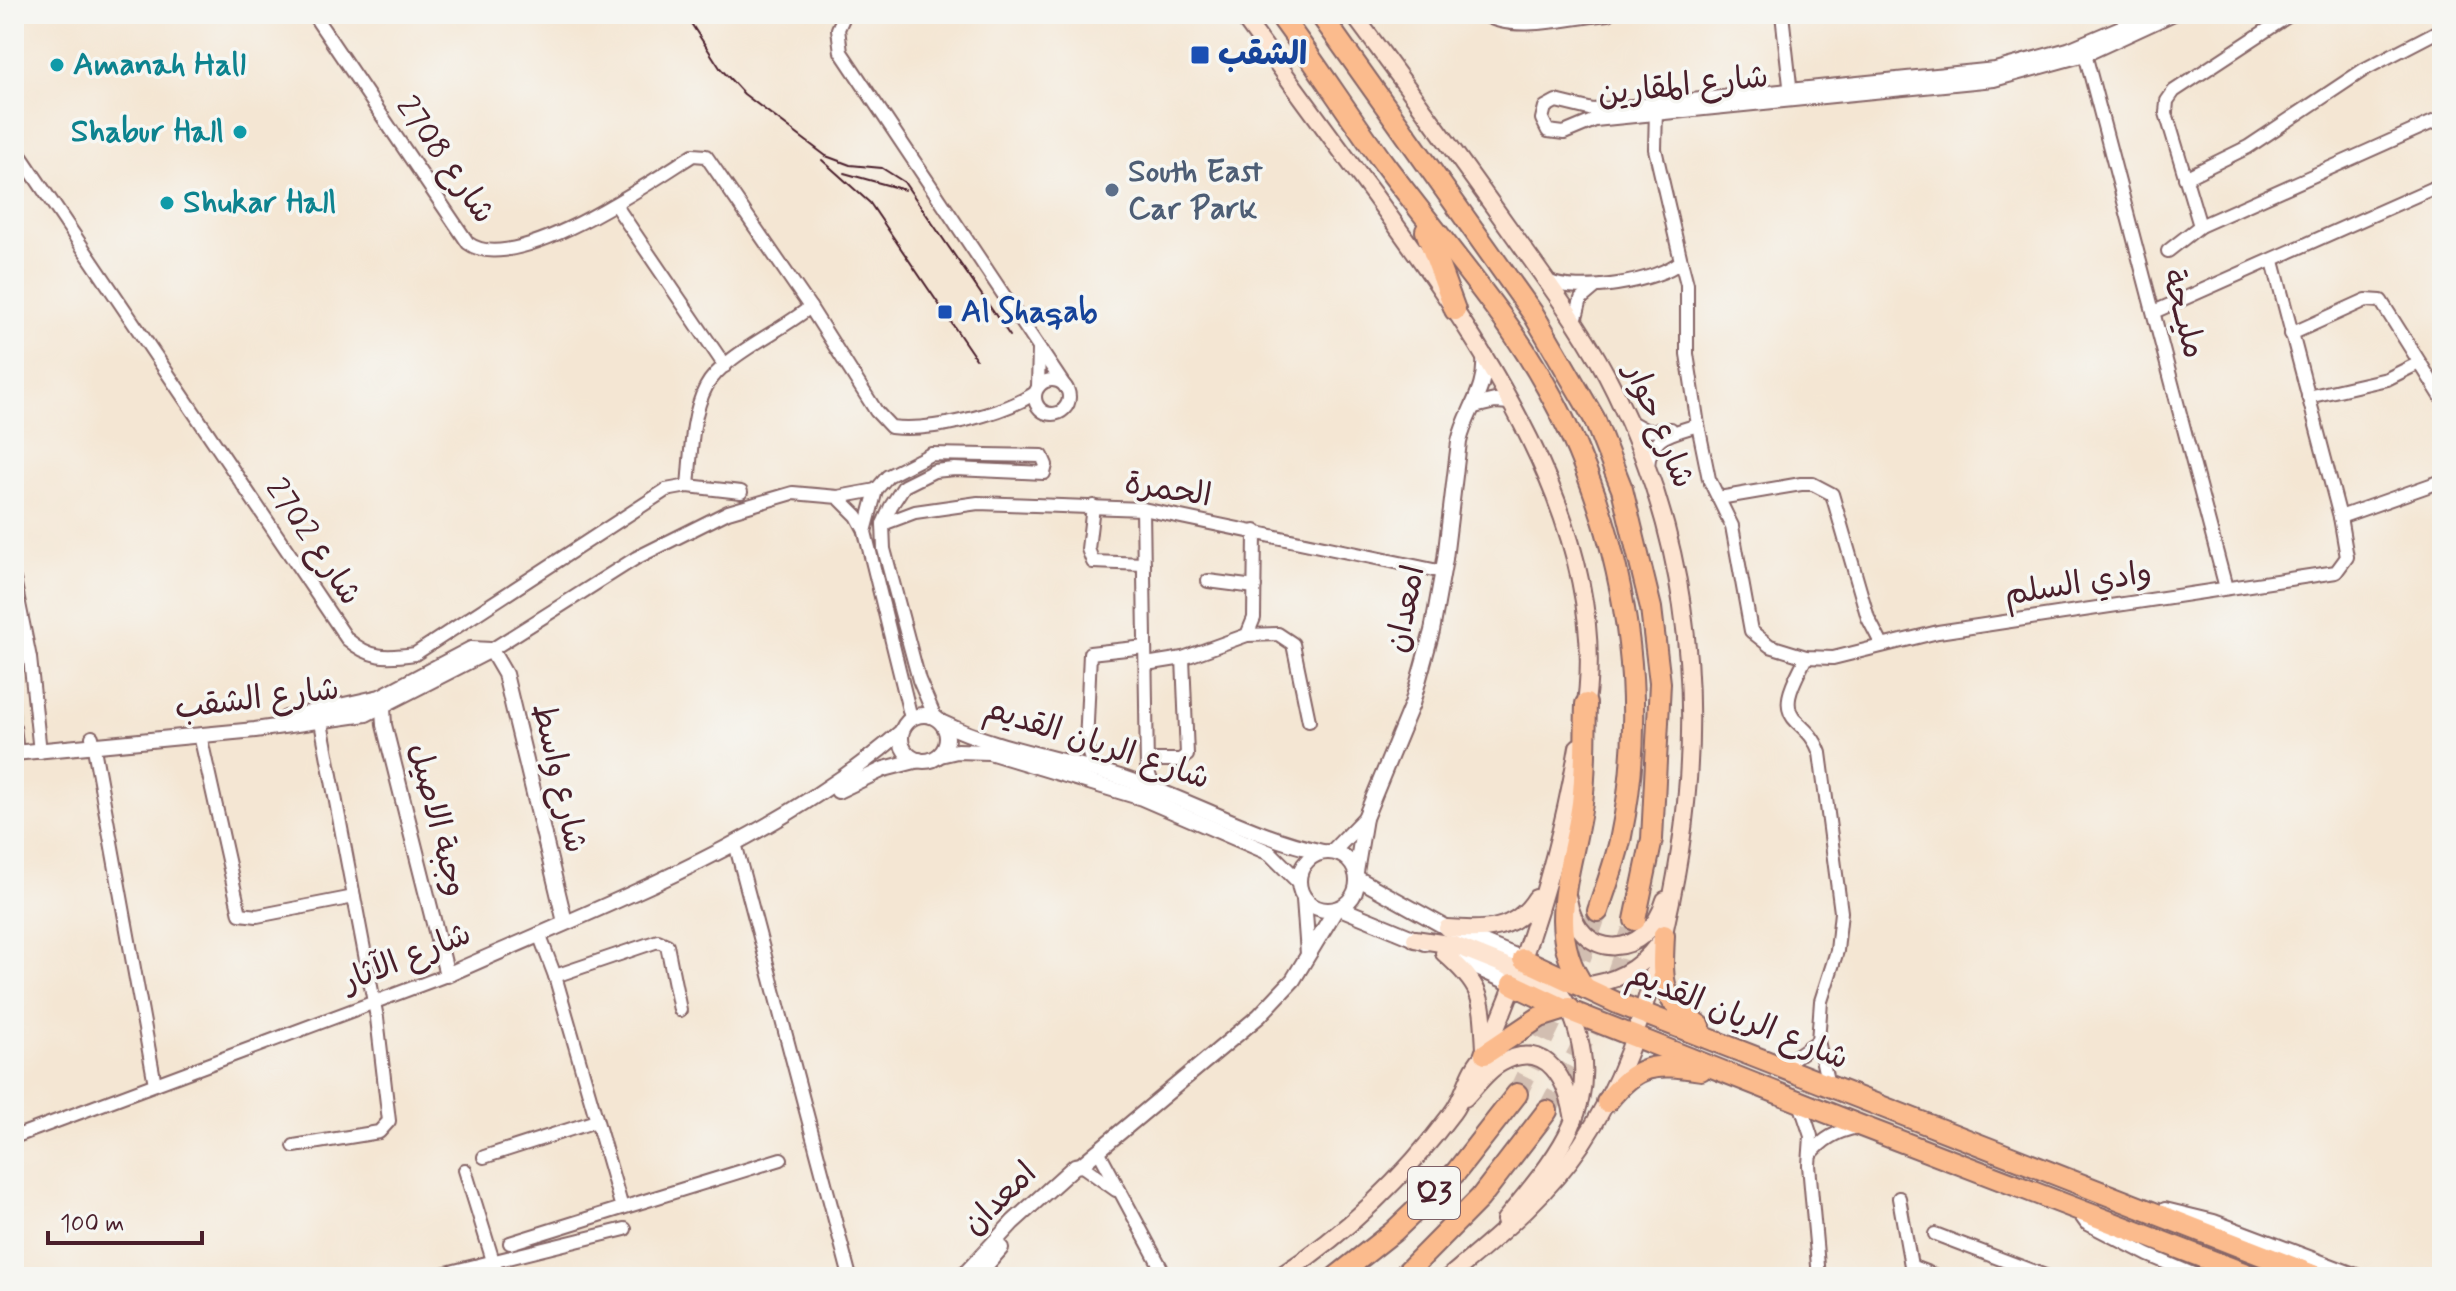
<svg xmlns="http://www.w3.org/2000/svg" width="2456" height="1291" viewBox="0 0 2456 1291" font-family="Mynerve,'Playpen Sans Arabic',sans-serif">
	<rect width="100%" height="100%" fill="#f6f6f2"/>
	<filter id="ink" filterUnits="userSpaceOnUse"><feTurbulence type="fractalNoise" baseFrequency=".0125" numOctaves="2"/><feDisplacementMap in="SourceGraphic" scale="16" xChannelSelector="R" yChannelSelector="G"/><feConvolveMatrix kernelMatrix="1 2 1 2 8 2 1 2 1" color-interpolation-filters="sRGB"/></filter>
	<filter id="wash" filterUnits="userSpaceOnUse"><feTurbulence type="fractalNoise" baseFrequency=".006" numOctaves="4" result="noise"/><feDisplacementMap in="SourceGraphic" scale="32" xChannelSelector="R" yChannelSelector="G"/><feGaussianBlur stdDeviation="1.8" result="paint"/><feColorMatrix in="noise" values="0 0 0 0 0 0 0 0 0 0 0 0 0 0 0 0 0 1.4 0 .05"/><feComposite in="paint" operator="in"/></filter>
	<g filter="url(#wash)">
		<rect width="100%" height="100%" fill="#f4e6d3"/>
		<polygon fill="#94d48b" stroke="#6f7a5b" stroke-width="2" points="14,660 26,722 23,735 14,735"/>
	</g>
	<g filter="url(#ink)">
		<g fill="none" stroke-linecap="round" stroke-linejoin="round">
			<g stroke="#d2beb1" stroke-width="20" stroke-dasharray="20 10" stroke-linecap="butt">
				<polyline points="1517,1094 1575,974 1598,911"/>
				<polyline points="1547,1111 1612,987 1635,920"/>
			</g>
			<g stroke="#866566" stroke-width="16">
				<g id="minor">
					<path d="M313,14L468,243C513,278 652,181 693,155L706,156L810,307C782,331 722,356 706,387C691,415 691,456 688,486"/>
					<polyline points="845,14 838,29 841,52 1066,388"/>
					<path d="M1484,14C1511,34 1575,17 1608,14"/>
					<polyline points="1782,14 1791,94"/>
					<polyline points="2151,14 2068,49 1995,69 1593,110 1556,101 1545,107 1542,119 1548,131 1564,133 1595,120 1994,80 2085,55 2174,14"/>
					<polyline points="2084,50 2226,588"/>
					<path d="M14,146L347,639C370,659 386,658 415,654L666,490L688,486L741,492"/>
					<polyline points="2185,178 2248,147 2365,69 2442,29"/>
					<polyline points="616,206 725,366"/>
					<polyline points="2200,226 2166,113 2167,101 2174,91 2291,14"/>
					<polyline points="2168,251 2200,226 2442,118"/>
					<path d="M1548,281C1576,295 1658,282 1681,261L1655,149L1656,109"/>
					<path d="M810,307L876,411L891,427C931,432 1001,415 1035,393"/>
					<polyline points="2156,311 2442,184"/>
					<polyline points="1575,321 1581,299 1594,288"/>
					<polyline points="2291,334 2366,300 2381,301 2442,398"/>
					<circle cx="1052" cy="397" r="17"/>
					<polyline points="1038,387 1039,348"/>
					<polyline points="2308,397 2387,379 2419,363"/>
					<polyline points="1629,421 1647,431 1671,429"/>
					<polyline points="1698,425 1709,479 1732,526 1751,631 1770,646 1806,657 1833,658 1938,632 2336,572 2347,557 2340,517 2273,261"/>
					<path d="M1648,466C1650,435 1673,433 1698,425L1687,354V284L1681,261"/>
					<polyline points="838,497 857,516 865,531"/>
					<polyline points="1719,498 1801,484 1813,484 1832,494 1868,618 1881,643"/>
					<polyline points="1093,506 1088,549 1093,562 1144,564"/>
					<polyline points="1143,509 1147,769 1154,789"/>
					<polyline points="2340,517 2442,481"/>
					<polyline points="883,524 915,512 978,503 1143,509 1443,572"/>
					<polyline points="14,579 30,658 40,752"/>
					<polyline points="1208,581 1255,587"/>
					<polyline points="1247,635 1278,634 1293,644 1309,721"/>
					<polyline points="491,650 636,558 728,512 793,493 838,497 876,490"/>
					<polyline points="14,654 23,653 30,658"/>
					<path d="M1806,657C1798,676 1777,704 1797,722C1808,732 1815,739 1820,753L1841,912L1837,951L1821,1001L1818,1041L1828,1085"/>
					<polyline points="1146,664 1183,658 1247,635 1254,618 1255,531"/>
					<polyline points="911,718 865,532 876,490 888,476 931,454 1042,456 1046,465 1044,473 955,469 934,471 904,486 891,506 883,524 884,549 919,680 935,717"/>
					<polyline points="14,727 17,753"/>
					<polyline points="200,735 240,914 257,916 354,897"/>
					<polyline points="92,737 155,1084"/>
					<polyline points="1147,760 1180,760 1187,755 1183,658"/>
					<polyline points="1094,768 1086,745 1090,653 1145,647"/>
					<polyline points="735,843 850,1277"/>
					<polyline points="539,934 555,976 622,1208 781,1159"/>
					<polyline points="555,976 658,941 667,945 680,1010"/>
					<polyline points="1775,1062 1795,1057 1818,1041"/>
					<polyline points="1800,1103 1811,1136 1809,1165 1819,1277"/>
					<polyline points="14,1137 447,975"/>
					<polyline points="294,1146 379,1132 389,1121 377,1018 319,712"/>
					<polyline points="1098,1150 1166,1277"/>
					<path d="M1810,1155C1824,1138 1836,1132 1857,1127"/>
					<polyline points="484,1157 596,1121"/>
					<polyline points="1081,1165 1116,1190"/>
					<polyline points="465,1170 498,1277"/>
					<polyline points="1899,1198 1913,1277"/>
					<polyline points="2165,1209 2214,1221 2362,1277"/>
					<polyline points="2081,1216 2086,1223 2148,1255 2200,1277"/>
					<polyline points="1935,1234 2048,1277"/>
					<polyline points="510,1243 622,1208"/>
					<polyline points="1913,1267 1939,1277"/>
					<polyline points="430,1277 625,1229"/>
				</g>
			</g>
			<g stroke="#866566" stroke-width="18">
				<g id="tertiary">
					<polyline points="1474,406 1495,401 1511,402"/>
					<polyline points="491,650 505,674 565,922"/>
					<path d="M383,708L384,725L447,975C601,906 773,843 901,732"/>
					<circle cx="924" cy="738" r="23"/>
					<polyline points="286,718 380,697 471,649 491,650"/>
					<path d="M943,723C1001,751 1068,759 1129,780C1195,802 1255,838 1323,852"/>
					<polyline points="14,753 255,730 366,714 491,650"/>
					<polyline points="940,755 957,751 989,752 1142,798 1270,853 1298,881"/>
					<polyline points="838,791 884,769 919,760"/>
					<circle cx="1328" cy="881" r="29"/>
					<polyline points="1332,852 1365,818"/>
					<path d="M1356,872L1365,818L1412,704L1432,631L1445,559L1459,442C1466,411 1487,390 1484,357"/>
					<polyline points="1357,878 1447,928 1523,959"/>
					<polyline points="1304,899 1308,954"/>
					<polyline points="1340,908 1425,943"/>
					<polyline points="1451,956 1512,984"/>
					<polyline points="962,1277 1013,1222 1075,1166 1081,1165 1259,1016 1293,980 1336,909"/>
					<polyline points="976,1277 1001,1248"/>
				</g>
			</g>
			<g stroke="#866566" stroke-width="20">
				<g id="secondary">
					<path d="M1241,14C1285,74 1329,135 1374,195C1476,335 1617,532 1584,716"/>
					<path d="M1353,14C1409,89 1464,165 1518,241C1553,290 1589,338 1615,392C1704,572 1708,762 1659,953C1642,1021 1620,1087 1581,1145C1545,1198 1497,1236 1449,1277"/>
					<path d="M1568,899C1579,964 1648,960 1665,900"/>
					<path d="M1447,928C1483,931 1515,932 1536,898"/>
					<polyline points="1415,939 1454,945 1549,983"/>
					<path d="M1444,953C1484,988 1482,998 1485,1049"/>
					<path d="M1580,986C1612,984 1639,970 1658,944"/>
					<path d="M1465,1098C1476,1087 1487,1070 1501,1063C1548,1037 1568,1083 1574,1120"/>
					<path d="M1505,1220C1551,1162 1600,1113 1578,1034C1571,1008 1561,989 1540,973"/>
					<path d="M1279,1277C1348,1232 1403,1179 1452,1113C1466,1095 1468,1070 1485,1054C1528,957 1560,851 1578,747"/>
				</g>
			</g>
			<g stroke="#866566" stroke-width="24">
				<g id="trunk">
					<path d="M1279,14C1314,61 1346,111 1380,158C1422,215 1468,269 1509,327C1610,471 1657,662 1621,836C1616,861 1606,886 1598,911"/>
					<polyline points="1320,14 1534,315 1594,418 1622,489 1651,608 1660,683 1652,839 1635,920"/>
					<polyline points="1426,231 1455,310"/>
					<path d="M1664,935C1662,980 1659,1000 1700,1026"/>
					<polyline points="1523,959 1617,1003 2318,1277"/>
					<polyline points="1512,984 1565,1009 1861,1126 2254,1277"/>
					<path d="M1585,988C1542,930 1574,866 1582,803C1586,770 1585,736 1586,704"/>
					<polyline points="1485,1054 1540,1017 1569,1008"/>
					<path d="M1607,1102C1639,1063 1653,1063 1701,1070"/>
					<polyline points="1336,1277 1393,1232 1456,1172 1517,1094"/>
					<polyline points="1402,1277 1480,1198 1547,1111"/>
				</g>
			</g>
			<use href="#minor" stroke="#fff" stroke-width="12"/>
			<use href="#tertiary" stroke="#fff" stroke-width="14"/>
			<use href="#secondary" stroke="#fde4d1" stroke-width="16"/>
			<use href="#trunk" stroke="#fbbb8d" stroke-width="20"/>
			<g stroke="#4a1f2b" stroke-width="2">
				<polyline points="685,14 720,68 744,94 826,156 850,165 882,168 904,182 1010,336"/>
				<polyline points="822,160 870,203 976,359"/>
				<polyline points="844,173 905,190"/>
			</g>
		</g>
	</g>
	<g fill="#1a4fb4" stroke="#f6f6f2" stroke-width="3">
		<rect x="1190" y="45" width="20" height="20" rx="4"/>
		<rect x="937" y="304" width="16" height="16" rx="4"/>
	</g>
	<g fill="#0f9aa8" stroke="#f6f6f2" stroke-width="3">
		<circle cx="57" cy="65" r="8"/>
		<circle cx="240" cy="132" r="8"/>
		<circle cx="167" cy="203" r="8"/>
	</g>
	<circle fill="#5c6f8a" stroke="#f6f6f2" stroke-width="3" cx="1112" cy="190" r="8"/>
	<g text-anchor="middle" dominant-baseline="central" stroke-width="7" stroke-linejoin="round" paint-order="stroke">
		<rect fill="#f6f6f2" stroke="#7e6067" stroke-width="2" x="1408" y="1167" width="52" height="52" rx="6"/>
		<g font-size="30" font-weight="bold" fill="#4a1f2b">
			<text x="1434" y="1193">Q3</text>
		</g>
		<g font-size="32" font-weight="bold" fill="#164399" stroke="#f6f6f2" text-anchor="start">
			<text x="1218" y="55">الشقب</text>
			<text x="961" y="312">Al Shaqab</text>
		</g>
		<g font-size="32" font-weight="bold" fill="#0d838f" stroke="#f6f6f2" text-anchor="start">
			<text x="73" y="65">Amanah Hall</text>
			<text x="224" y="132" text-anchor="end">Shabur Hall</text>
			<text x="183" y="203">Shukar Hall</text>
		</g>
		<g font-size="32" fill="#4a1f2b" stroke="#f6f6f2">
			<text transform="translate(1683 86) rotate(-6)">شارع المقارين</text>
			<text transform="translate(445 160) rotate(55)">شارع 2708</text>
			<text transform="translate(2183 314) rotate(75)">مليــحة</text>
			<text transform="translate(1659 426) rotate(67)">شارع حوار</text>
			<text transform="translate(1168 490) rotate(9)">الحمرة</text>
			<text transform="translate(313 542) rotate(56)">شارع 2702</text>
			<text transform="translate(2078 584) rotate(-9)">وادي السلم</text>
			<text transform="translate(1406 609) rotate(-78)">امعدان</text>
			<text transform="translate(257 699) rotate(-7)">شارع الشقب</text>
			<text transform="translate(1097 744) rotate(18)">شارع الريان القديم</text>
			<text transform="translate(559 778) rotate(77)">شارع واسط</text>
			<text transform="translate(437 820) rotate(76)">وجبة الاصيل</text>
			<text transform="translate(407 958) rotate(-22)">شارع الآثار</text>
			<text transform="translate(1738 1017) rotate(22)">شارع الريان القديم</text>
			<text transform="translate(1000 1199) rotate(-44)">امعدان</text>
		</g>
		<g font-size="32" font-weight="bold" fill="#4e5e75" stroke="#f6f6f2" text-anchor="start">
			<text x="1128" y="172">South East<tspan x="1128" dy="37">Car Park</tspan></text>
		</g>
	</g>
	<rect width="2456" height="1291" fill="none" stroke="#f6f6f2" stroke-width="48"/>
	<path d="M48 1231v12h154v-12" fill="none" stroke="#4a1f2b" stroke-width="4"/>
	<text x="60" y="1231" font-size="24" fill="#4a1f2b" stroke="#f6f6f2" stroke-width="6" paint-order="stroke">100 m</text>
</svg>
